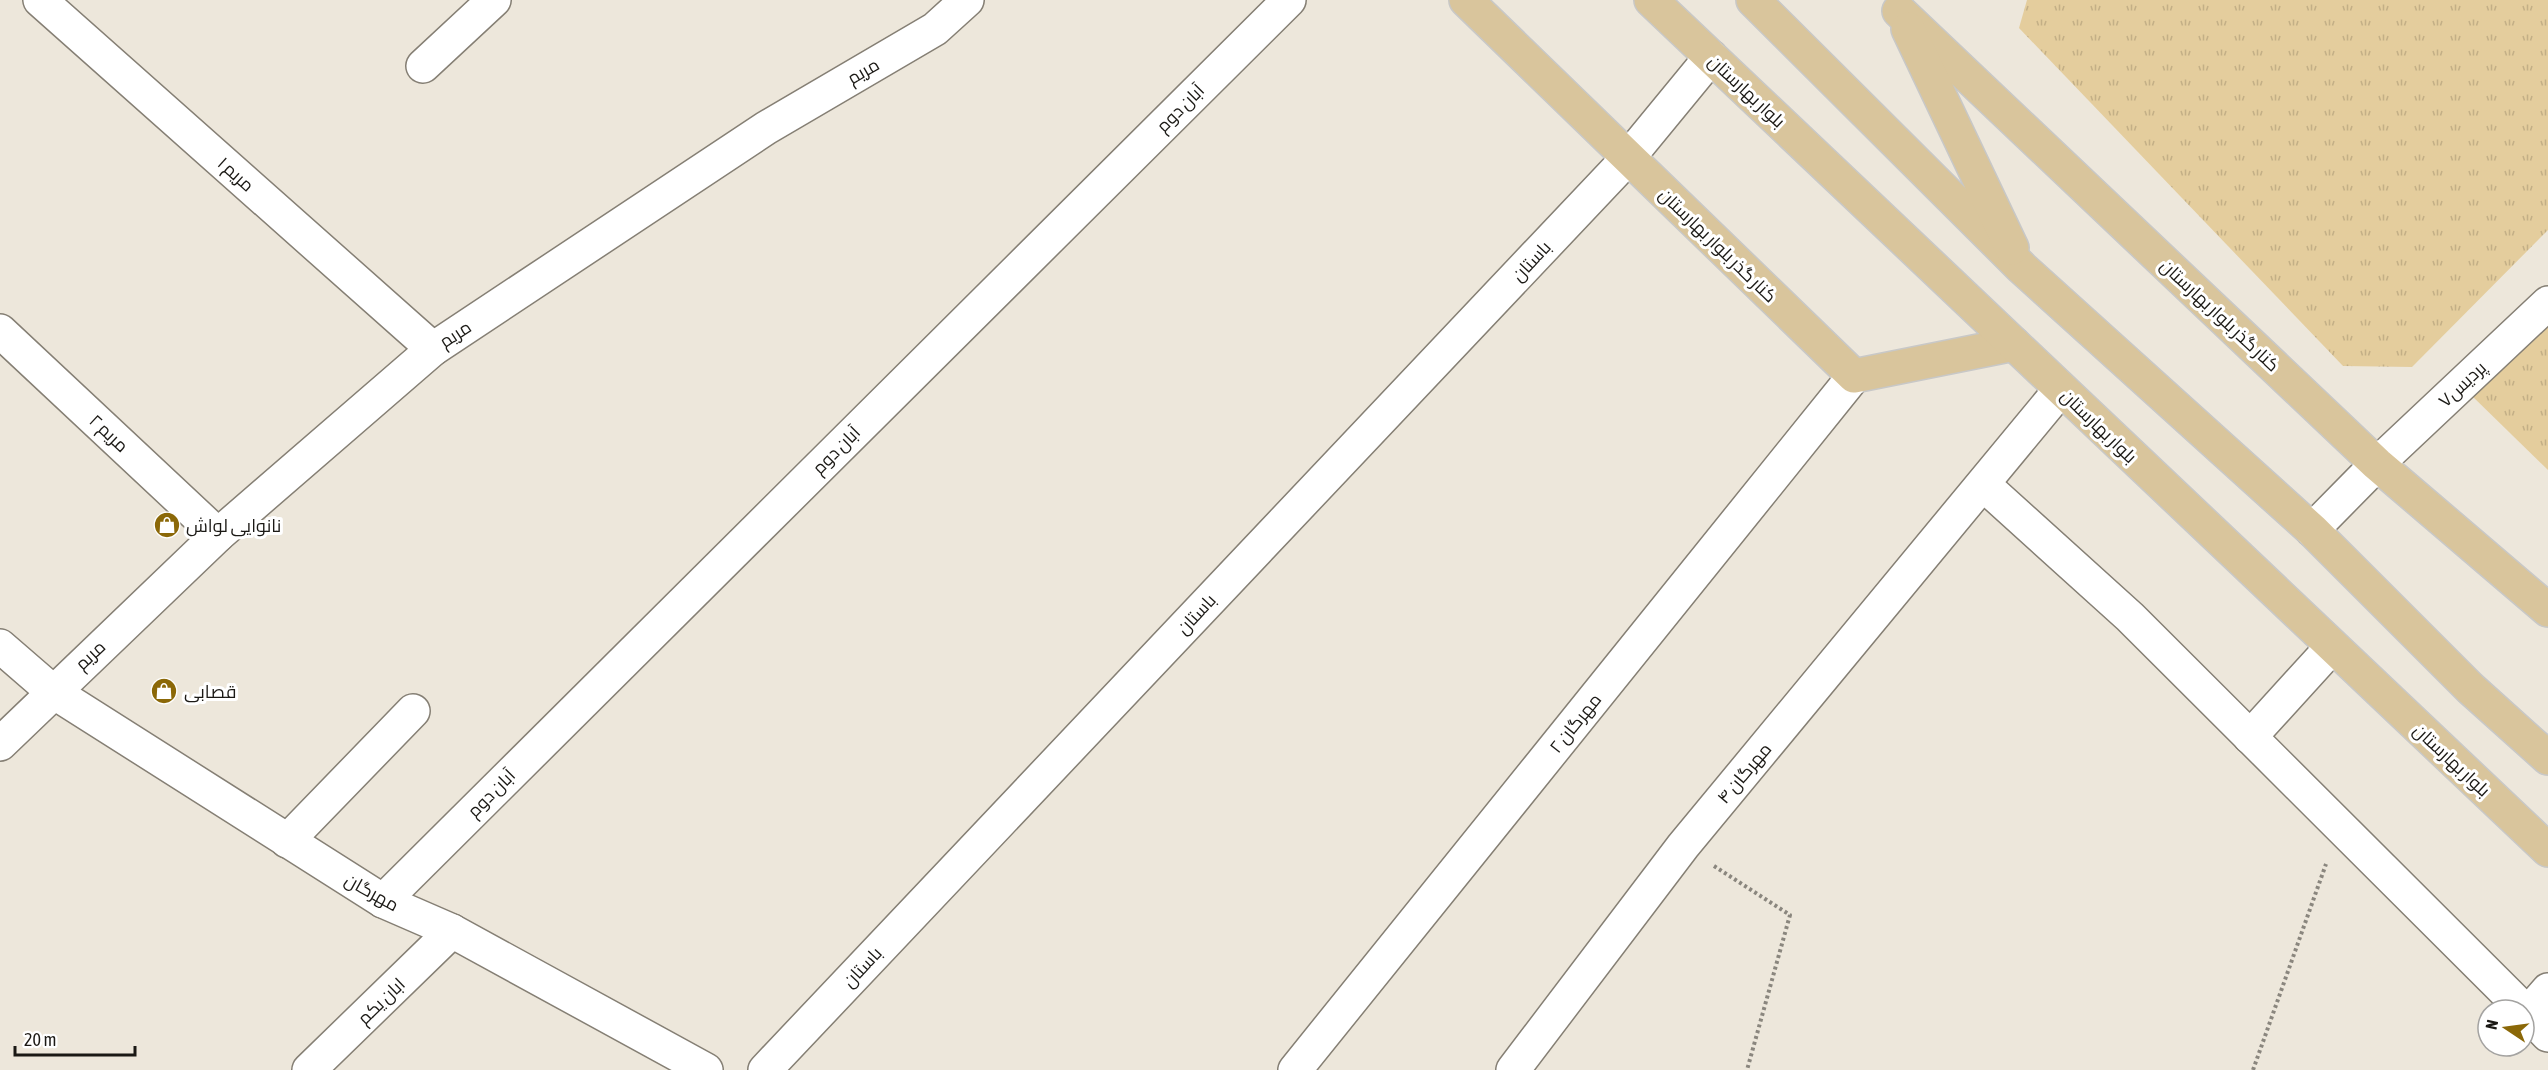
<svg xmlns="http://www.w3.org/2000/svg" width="2548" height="1070" viewBox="0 0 2548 1070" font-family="'Asap Condensed',Cairo,sans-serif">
	<defs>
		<pattern id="grass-tufts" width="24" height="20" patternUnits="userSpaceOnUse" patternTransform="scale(1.5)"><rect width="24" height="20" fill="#e4cd9d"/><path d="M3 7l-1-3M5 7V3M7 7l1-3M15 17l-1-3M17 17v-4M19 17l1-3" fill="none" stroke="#c3af86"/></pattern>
	</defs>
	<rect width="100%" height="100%" fill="#ede7db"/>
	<g fill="url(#grass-tufts)">
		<polygon points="2027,0 2548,0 2548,230 2412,367 2343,366 2019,28"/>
		<polygon points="2548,320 2548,470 2469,393"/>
	</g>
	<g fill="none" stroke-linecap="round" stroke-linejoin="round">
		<g stroke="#857f74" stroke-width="36">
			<g id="minor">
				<polyline points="40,0 433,349"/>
				<polyline points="423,66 494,0"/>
				<polyline points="0,331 218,535"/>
				<polyline points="1984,485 2130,617 2524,1010"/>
				<polyline points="2312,530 2377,464 2548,303"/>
				<polyline points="0,646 52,691 383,901 452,931 706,1070"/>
				<polyline points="2250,737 2332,647"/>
				<polyline points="0,744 218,535 433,349 766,128 935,29 967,0"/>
				<polyline points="287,841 413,711"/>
				<polyline points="383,901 1289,0"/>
				<polyline points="2524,1010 2548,1035"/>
				<polyline points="2527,1014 2548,990"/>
				<polyline points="309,1070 452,931"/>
				<polyline points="765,1070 1628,158 1711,57"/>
				<polyline points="1295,1070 1854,376"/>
				<polyline points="1513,1070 1683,846 2061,389"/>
			</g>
		</g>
		<g stroke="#c8c8c7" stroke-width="36">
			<g id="major">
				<polyline points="1466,0 1854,376 2014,344"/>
				<polyline points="1651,0 2548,850"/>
				<polyline points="1753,0 2022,268 2312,530 2470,688 2548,758"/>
				<polyline points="1899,11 2377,464 2548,610"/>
				<polyline points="1908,29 2012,248"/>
			</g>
		</g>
		<g stroke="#8a867e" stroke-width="4" stroke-dasharray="3 3" stroke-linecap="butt">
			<polyline points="1714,866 1790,915 1747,1070"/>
			<polyline points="2253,1070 2326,864"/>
		</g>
		<use href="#minor" stroke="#fff" stroke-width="33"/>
		<use href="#major" stroke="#d9c59c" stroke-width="33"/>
	</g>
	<defs>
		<g id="shop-disc" transform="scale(1.35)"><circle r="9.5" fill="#8b6808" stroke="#fff"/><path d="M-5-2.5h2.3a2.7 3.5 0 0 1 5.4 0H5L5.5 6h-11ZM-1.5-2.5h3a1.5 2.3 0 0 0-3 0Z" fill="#fff"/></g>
	</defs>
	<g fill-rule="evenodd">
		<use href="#shop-disc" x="167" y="525"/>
		<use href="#shop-disc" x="164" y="691"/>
	</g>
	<g text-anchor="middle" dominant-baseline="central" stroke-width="6" stroke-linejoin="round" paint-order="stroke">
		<g font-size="18" fill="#1b1915" stroke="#fff">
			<text transform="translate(863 71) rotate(-30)">مریم</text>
			<text transform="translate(1747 91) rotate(43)">بلوار بهارستان</text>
			<text transform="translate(1180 108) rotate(-45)">آبان دوم</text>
			<text transform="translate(236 174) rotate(42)">مریم ۱</text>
			<text transform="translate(1718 245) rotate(44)">کنار گذر بلوار بهارستان</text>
			<text transform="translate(1531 261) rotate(-47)">باستان</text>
			<text transform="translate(2220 315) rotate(43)">کنار گذر بلوار بهارستان</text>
			<text transform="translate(455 334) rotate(-33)">مریم</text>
			<text transform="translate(2462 384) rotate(-43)">پردیس۷</text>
			<text transform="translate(2099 426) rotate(44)">بلوار بهارستان</text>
			<text transform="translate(109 433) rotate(43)">مریم ۲</text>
			<text transform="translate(836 450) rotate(-45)">آبان دوم</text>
			<text transform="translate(1196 614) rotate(-47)">باستان</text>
			<text transform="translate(90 655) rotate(-43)">مریم</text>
			<text transform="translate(1575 723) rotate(-51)">مهرگان ۲</text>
			<text transform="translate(2452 760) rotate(43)">بلوار بهارستان</text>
			<text transform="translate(1744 773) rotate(-50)">مهرگان ۴</text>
			<text transform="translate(491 793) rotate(-45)">آبان دوم</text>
			<text transform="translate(372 892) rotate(29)">مهرگان</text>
			<text transform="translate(862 967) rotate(-47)">باستان</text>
			<text transform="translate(381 1001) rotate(-44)">ابان یکم</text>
		</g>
		<g font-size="18" fill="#1b1915" stroke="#fff" text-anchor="start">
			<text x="186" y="525">نانوایی لواش</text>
			<text x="184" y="691">قصابی</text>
		</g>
	</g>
	<g transform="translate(2506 1028) rotate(283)"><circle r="28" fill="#ffffff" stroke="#a4a3a1" stroke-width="1.5"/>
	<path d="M0-4.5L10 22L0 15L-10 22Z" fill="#8b6808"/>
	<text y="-9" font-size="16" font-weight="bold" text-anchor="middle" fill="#1b1915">N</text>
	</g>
	<path d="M15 1046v9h120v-9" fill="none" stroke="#1b1915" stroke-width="3"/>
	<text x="24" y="1046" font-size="18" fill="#1b1915" stroke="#ffffff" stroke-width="4.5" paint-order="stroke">20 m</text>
</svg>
